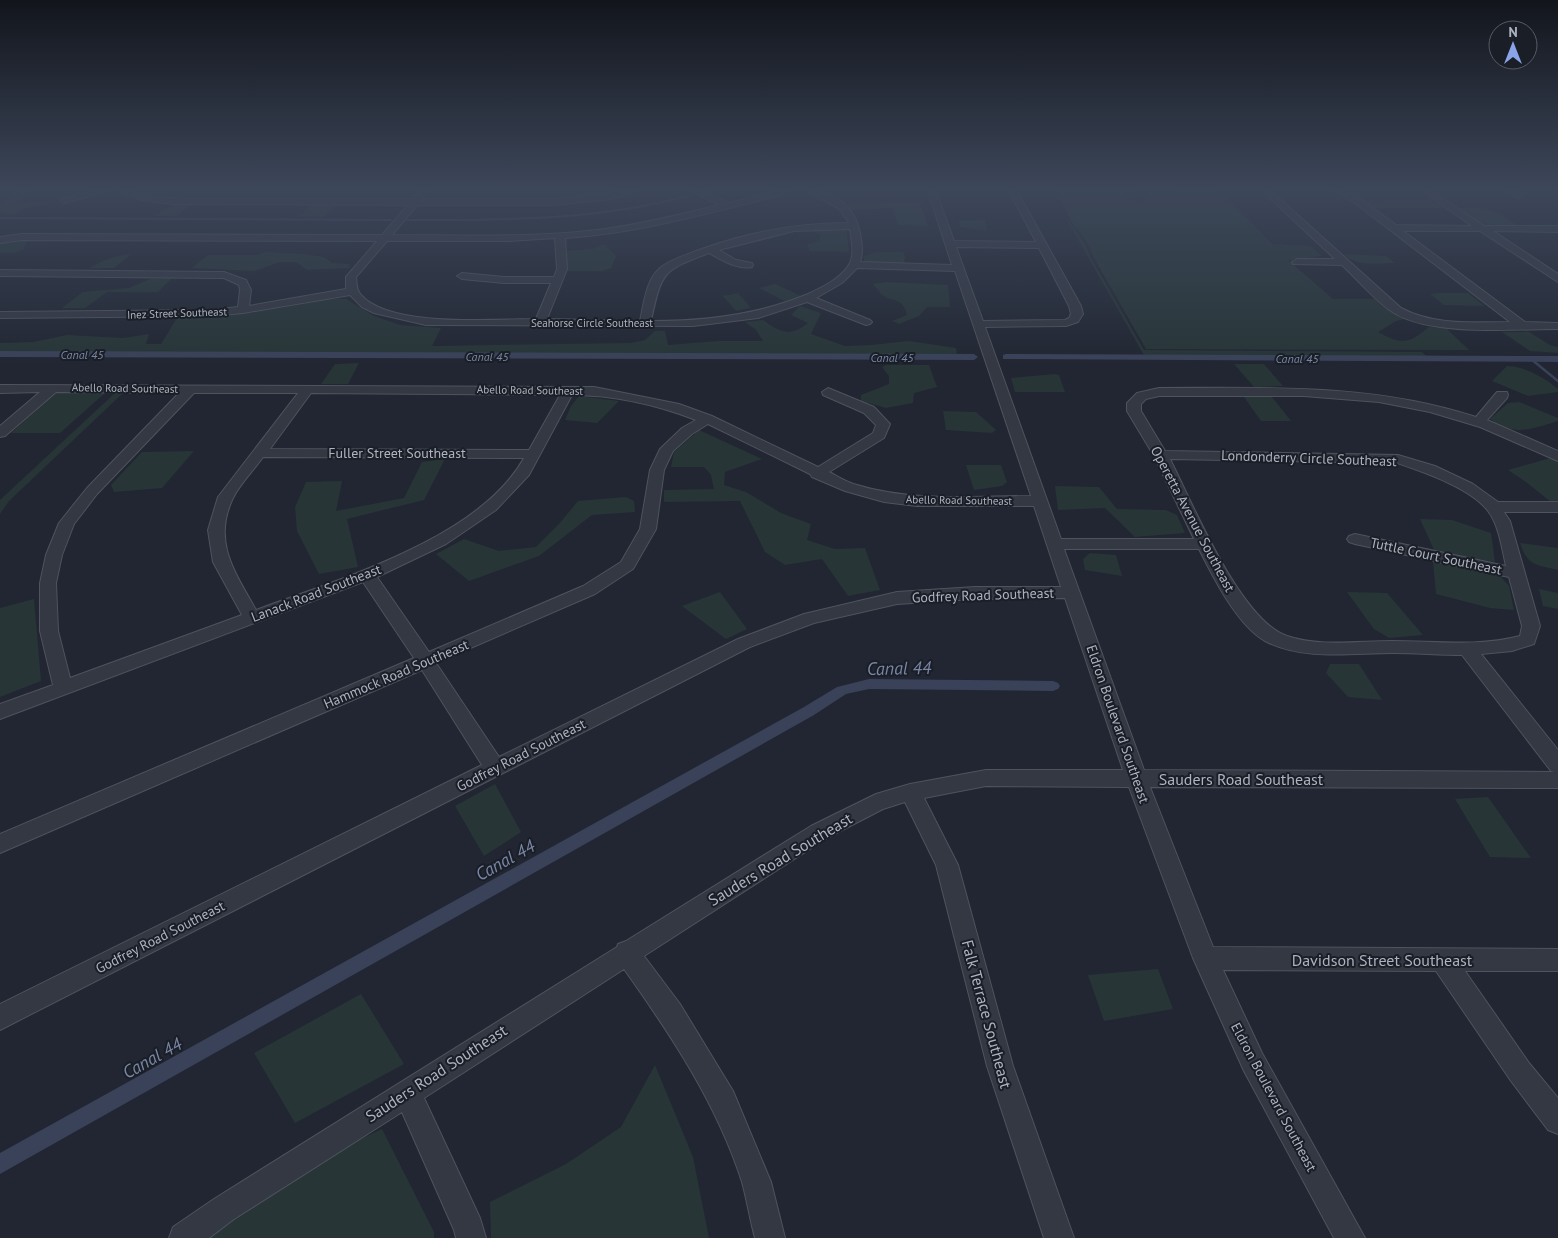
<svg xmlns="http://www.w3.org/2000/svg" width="1558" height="1238" viewBox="0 0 1558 1238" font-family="'PT Sans',sans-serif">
	<rect width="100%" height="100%" fill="#212632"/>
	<g fill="#273537">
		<polygon points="19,191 32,191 19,201 47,203 23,209 14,215 0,213 0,204"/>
		<path d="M1056,191H1138L1121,193L1126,198L1143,202L1148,192L1214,191L1223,194L1272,244L1310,246L1322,256L1288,260L1333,299H1375L1405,319L1396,321L1378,332C1401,345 1409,344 1429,327L1446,328L1469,350L1146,349L1094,258L1088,244L1073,224Z"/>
		<polygon points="1430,200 1443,208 1375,208 1365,201"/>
		<polygon points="893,202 919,202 929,226 898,225 892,208 852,210 849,204"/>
		<polygon points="175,204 192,204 176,216 154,216"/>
		<polygon points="313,204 337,204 323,217 299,216"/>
		<path d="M1460,208C1488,208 1493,208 1516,225C1491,230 1478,225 1460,208Z"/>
		<polygon points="1063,213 1085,244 1091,258 1144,350 1422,352 1431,360 1145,357"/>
		<polygon points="985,220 987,231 960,227 959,221"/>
		<polygon points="846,228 849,252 810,251 807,245 819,241 821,235 811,230"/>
		<polygon points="28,239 23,250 14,253 0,253 0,243"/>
		<polygon points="604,244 616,256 611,268 602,271 566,271 566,251 592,249"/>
		<polygon points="265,252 304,254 324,257 332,263 349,264 350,268 307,270 296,262 279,262 255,271 192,268 208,255 257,255"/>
		<polygon points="875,252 903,252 905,256 904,265 872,264 865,262 863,257"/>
		<path d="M131,254L114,268H89C102,261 116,255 131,254Z"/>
		<path d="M1344,254L1386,256L1395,263C1379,263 1355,267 1344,254Z"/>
		<polygon points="172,278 158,292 107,292 85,308 62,308 83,292 129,288 150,279"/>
		<path d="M887,282L948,285L950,307H927L919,316L899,324L892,321L907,315C902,295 893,304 881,294C878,291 876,287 873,284Z"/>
		<polygon points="775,284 801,296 785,301 759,288"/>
		<polygon points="738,293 751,308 736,311 723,296"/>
		<polygon points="1440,293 1468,293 1484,306 1444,305 1430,294"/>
		<path d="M325,299H346L374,316L400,325L441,328L432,346L631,343L645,340L655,331H665L668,345L719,341H763L756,330L745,322L763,320C781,333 790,337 808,323L791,315L800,306L821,313L811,334L845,346L871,345L909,341L956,348L957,355L0,352V343L33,342L67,335L123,338L149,334L146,344H161L177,318C227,316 276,311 325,299Z"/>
		<polygon points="1502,332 1529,332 1550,345 1558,347 1558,353 1530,351"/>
		<polygon points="359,363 348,384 321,384 335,364"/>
		<polygon points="1234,364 1264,364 1283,386 1254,387"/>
		<polygon points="886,365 929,365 937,387 914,393 913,403 886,408 861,401 861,395 889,384 889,376 882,367"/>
		<path d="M1507,366C1524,366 1545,378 1558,389V392L1528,396L1492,381Z"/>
		<polygon points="1055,374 1059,375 1065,392 1015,392 1011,378"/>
		<polygon points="55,393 105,393 60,433 11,433"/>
		<polygon points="115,393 123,393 9,501 0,514 0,500"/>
		<polygon points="579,396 619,401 597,423 565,420 571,406"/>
		<polygon points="1244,397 1272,397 1291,421 1261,421"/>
		<path d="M1519,402L1558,418V421C1531,429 1515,437 1490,419L1508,403Z"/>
		<polygon points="943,411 976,412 996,430 992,433 946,430"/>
		<polygon points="699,430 762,459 725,472 724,485 746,492 781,513 811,524 807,540 835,549 865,548 880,590 848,596 822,559 785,565 765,552 740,501 664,502 664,490 714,489 711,475 704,467 671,467 674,452"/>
		<polygon points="194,451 162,488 114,492 111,485 142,452"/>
		<polygon points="1550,458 1558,461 1558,502 1551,502 1526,482 1508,470"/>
		<polygon points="445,459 424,500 347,519 358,567 319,574 297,531 295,507 306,482 342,481 336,511 404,498 422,462"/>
		<polygon points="966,465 1001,465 1007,482 1002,486 974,490"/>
		<polygon points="1055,486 1099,487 1117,509 1166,510 1177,515 1185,533 1135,537 1105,508 1058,510"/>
		<polygon points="626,497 634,501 635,512 592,515 539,556 469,581 436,554 464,539 499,551 536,547 559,524 578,501"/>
		<polygon points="1420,519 1452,520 1491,533 1495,562 1435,552"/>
		<path d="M1520,543L1558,548V570C1537,565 1527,566 1520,543Z"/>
		<polygon points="1090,553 1116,555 1122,576 1085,570 1083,559"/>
		<polygon points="1433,561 1501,577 1509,586 1514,610 1490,608 1436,594"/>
		<polygon points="1539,589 1558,593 1558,609 1543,606"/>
		<polygon points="720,592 747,629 726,639 682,606"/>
		<polygon points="1347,592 1387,593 1423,635 1389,638 1374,629"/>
		<polygon points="34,599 41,681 0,697 0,608"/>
		<polygon points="1330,664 1359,664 1382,700 1348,697 1326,673"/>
		<polygon points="495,784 521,832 484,856 455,806"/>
		<polygon points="1488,797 1531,858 1490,857 1455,799"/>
		<polygon points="1158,969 1173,1009 1104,1021 1088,975"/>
		<polygon points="361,994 404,1064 295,1123 254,1053"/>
		<polygon points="655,1065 693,1157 709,1238 491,1238 490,1202 566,1164 621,1127"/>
		<polygon points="382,1129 434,1232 434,1238 205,1238 306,1165"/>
	</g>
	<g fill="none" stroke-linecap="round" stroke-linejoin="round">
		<g stroke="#394259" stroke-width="2">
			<polyline points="705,192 710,191"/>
			<polyline points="0,218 391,220"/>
			<path d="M407,220C504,220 600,221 694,194"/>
		</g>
		<polyline stroke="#394259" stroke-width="2.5" points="1531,359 1558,381"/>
		<g fill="#394259" fill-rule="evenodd">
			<polygon points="0,351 974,354 978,357 974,360 0,357"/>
			<polygon points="1006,354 1558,356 1558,362 1003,359 1003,355"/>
			<polygon points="869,679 1053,681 1058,683 1060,686 1058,689 1053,691 869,689 846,694 814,715 0,1174 0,1153 804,707 837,687"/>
		</g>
		<g stroke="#4f535e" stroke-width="2">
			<g id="minor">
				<polygon points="95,191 110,191 64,203 60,200 61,198"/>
				<path d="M118,191H129L155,197L189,199H412L420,191H428L422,199H554L624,191H639L611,199L554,205H417L392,235C460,235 529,238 597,230C638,225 679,215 719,205L692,191H702L729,203L777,191H790L789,193C715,211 642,233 565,238L567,269L547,319L640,321C644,303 646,280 660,268C671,259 686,255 699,250C748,232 796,223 849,223L840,209L807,191C839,191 857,209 861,239C862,247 863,254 860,262L952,265L928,191H936L954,241L1036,242L1009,191H1017L1081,306L1083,314L1078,322L1066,326L985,327L1061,539H1194L1154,456L1127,411V403L1137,393L1159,388C1266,388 1372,383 1476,417L1497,392H1507L1508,395L1507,398L1487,420L1558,451V461L1480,427L1430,412L1379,402L1304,396H1159L1146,399L1141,404V411L1165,451L1398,455L1435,466L1473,484L1498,502H1558V512H1504L1510,521L1540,626L1534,644L1512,651L1481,654L1558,750V788L1150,787L1213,947L1558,949V971H1465L1529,1063L1558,1098V1134L1548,1130L1511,1081L1436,971L1223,970L1262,1053L1365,1238H1334L1244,1071L1193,958L1129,787L986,786L924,798L958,865L1013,1066L1074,1238H1044L987,1066L936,865L905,802L883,809L827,838L644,956L680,1004L733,1091L771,1182L785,1238H755C750,1220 747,1200 742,1182C717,1104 671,1035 624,969L424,1098L480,1218L486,1238H456L454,1230L402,1112L234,1219L209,1238H169L173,1227L214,1199L617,947L618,944L626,941L811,826L876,794L910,784L986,770H1123L1065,598L975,599L897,604L814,623L750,647L0,1030V1004L482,765L422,670L0,853V834L414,658L363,582L0,719V704L53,685L40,631V583L46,555L59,523L87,488L179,393L56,392L5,436L0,437V426L40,392L0,393V385L594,387L679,404L712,416L818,467L873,433L876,425L864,413L823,395L822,392L828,388L874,407L890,424L884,438L829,472C839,477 848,483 857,485C913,502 973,496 1031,496L955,271L857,268L842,283L816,298L870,320L872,322L870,324L866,325L807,302L758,318L693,326L426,325L374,313L362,307L350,295L243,313L212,316L0,318V312L212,310L238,307L240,290L239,285L224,278L0,276V270L224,272L246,280L251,290L249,306L346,289V277L377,241L22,240L0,243V237L22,234L382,235L408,205L172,204L138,199ZM850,229C851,240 855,252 850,263C842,278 823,287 808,294C758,315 705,321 651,321C662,271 662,271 709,253C722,260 737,270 752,267L753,265L752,263L736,260L719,250L794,231ZM555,238L557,269L554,277H504L462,273L457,276L462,279L504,283H551L536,319C494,319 390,328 361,295C356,290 357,284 356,277L387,241H509ZM956,247L1039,248L1069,306L1071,314L1069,318L1065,320L983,321ZM194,393H298L218,497L208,530L213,562L242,615L70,678L58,631L56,583L62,555L74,524L97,494ZM311,393L560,395L529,450L270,449ZM572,395C615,395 657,405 696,420L682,428L660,449L650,470L640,529L621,562L583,586L429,652L377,577L446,544L496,510L529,475ZM708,424L810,474L812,477L845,491L884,502L917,506H1034L1061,587H975L897,592L804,614L738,639L499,757L436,663L595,594L633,569L656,529L664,470L673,451L692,434ZM263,457L524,458C479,539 339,579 256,610C235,572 212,542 233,498C240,484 254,470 263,457ZM1170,459L1397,463C1423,472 1471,488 1488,511C1499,525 1502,549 1506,566L1355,534L1349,536L1347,539L1349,542L1355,544L1509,577L1522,626L1520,636C1478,647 1435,641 1392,641C1358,641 1319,647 1287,636C1240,620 1193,504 1170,459ZM1064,549H1199C1213,577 1237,625 1265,641C1303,661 1352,653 1393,653C1416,653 1439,655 1462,655L1551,771L1554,772L1144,770Z"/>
				<path d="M1262,191H1271L1401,308C1435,326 1473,322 1510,322L1351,200L1333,191H1344L1357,196L1396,225L1472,226L1422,191H1431L1484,226H1558V232L1493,231L1558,274V282L1480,231H1403L1525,322L1558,323V329C1513,329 1434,336 1396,314C1378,304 1357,279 1342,265L1293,264L1292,262L1297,259H1335Z"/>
				<polygon points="1503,191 1515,191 1523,195 1519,198"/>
			</g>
		</g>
		<use href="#minor" fill="#343843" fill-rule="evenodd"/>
	</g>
	<linearGradient id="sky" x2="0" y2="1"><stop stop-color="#12151c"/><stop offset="0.52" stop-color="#3d475a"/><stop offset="1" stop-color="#3d475a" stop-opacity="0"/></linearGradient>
	<rect width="1558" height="364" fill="url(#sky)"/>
	<g text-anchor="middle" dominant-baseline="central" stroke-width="4" stroke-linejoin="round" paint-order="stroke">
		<g font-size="11" fill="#aeb3c0" stroke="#1a1e27">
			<text transform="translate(177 313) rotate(-2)">Inez Street Southeast</text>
			<text x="592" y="323">Seahorse Circle Southeast</text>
			<text transform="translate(125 388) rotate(1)">Abello Road Southeast</text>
			<text transform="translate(530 390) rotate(1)">Abello Road Southeast</text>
			<text transform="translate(959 500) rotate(1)">Abello Road Southeast</text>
		</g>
		<g font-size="12" font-style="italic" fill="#7a86a5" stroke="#1a1e27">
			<text x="82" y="354">Canal 45</text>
			<text x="487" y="356">Canal 45</text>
			<text x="892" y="357">Canal 45</text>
			<text x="1297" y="358">Canal 45</text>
		</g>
		<g font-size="14" fill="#aeb3c0" stroke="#1a1e27">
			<text x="397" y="453">Fuller Street Southeast</text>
			<text transform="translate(1309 458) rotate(2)">Londonderry Circle Southeast</text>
			<text transform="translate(1193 519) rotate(62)">Operetta Avenue Southeast</text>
			<text transform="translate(1436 556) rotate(12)">Tuttle Court Southeast</text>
			<text transform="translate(316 593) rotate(-21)">Lanack Road Southeast</text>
			<text transform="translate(983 595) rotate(-2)">Godfrey Road Southeast</text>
			<text transform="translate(396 674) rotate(-23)">Hammock Road Southeast</text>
			<text transform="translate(1118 724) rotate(71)">Eldron Boulevard Southeast</text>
			<text transform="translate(521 755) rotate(-27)">Godfrey Road Southeast</text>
			<text transform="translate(160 937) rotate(-27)">Godfrey Road Southeast</text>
			<text transform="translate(1274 1097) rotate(62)">Eldron Boulevard Southeast</text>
		</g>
		<g font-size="16" fill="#aeb3c0" stroke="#1a1e27">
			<text x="1241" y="779">Sauders Road Southeast</text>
			<text transform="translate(780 859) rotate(-31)">Sauders Road Southeast</text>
			<text x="1382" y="960">Davidson Street Southeast</text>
			<text transform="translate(987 1014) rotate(75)">Falk Terrace Southeast</text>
			<text transform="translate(436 1073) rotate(-33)">Sauders Road Southeast</text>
		</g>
		<g font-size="18" font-style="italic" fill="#7a86a5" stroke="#1a1e27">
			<text transform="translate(899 668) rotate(-1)">Canal 44</text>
			<text transform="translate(505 860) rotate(-29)">Canal 44</text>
			<text transform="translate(152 1058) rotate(-29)">Canal 44</text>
		</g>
	</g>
	<g transform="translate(1513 45)"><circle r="24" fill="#1a1e27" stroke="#555a64"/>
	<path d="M0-4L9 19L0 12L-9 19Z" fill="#8ba3e8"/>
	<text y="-8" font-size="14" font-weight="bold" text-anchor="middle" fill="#aeb3c0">N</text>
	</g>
</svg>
